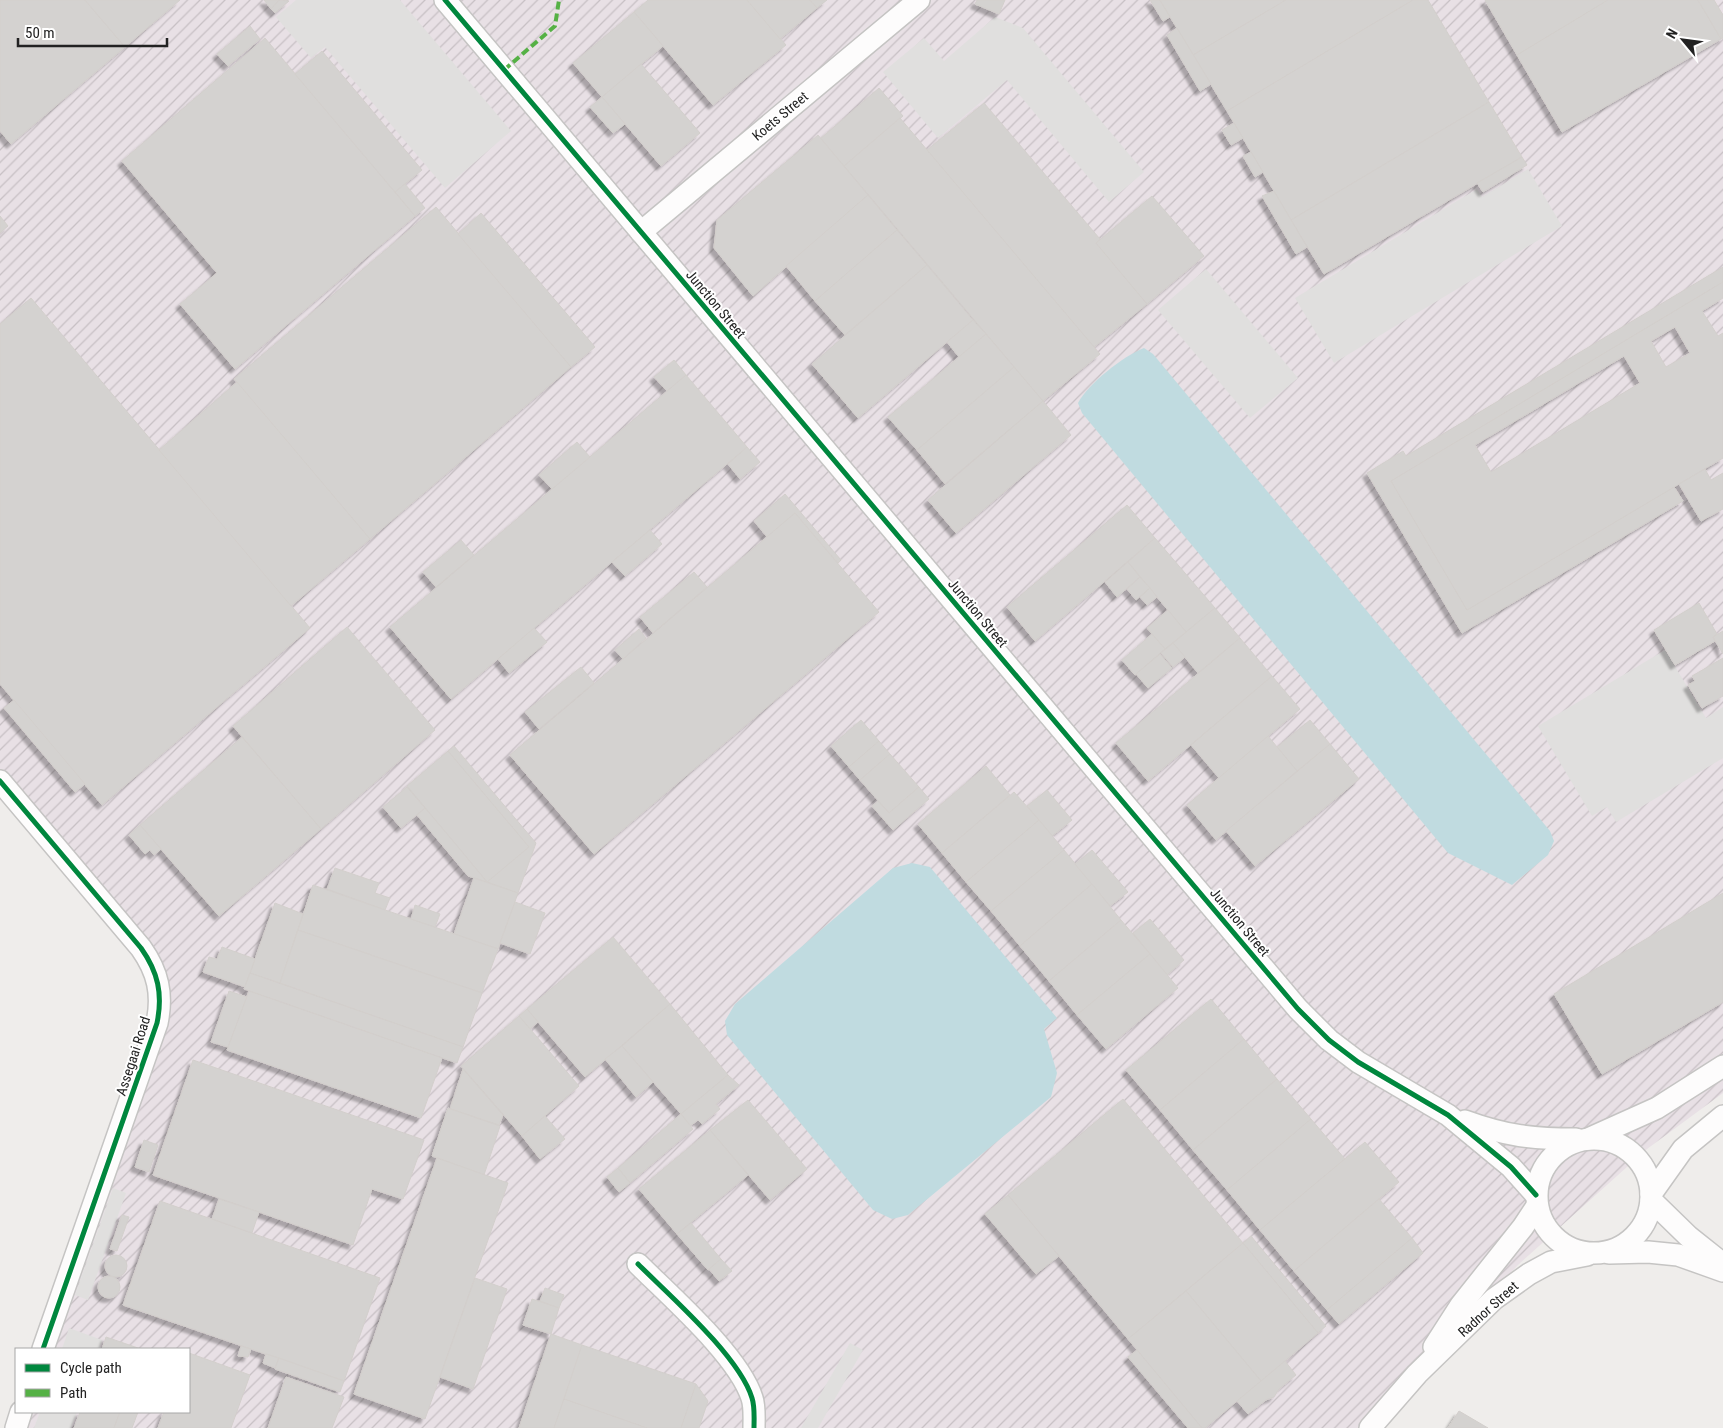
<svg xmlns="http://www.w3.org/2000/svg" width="1723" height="1428" viewBox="0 0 1723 1428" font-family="'Roboto Condensed',sans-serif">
	<defs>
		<pattern id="industrial-furrows" width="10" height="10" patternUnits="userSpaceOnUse" patternTransform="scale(1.25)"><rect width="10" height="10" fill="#e8e0e5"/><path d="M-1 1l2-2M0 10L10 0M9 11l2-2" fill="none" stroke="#c7c0c4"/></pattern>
		<filter id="shadow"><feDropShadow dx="-4.5" dy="4.5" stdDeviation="1" flood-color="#0004"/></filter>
	</defs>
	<rect width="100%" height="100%" fill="#efedeb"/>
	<polygon fill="url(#industrial-furrows)" points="0,0 1723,0 1723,1093 1647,1149 1518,1265 1415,1374 1373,1428 18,1428 23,1412 189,1412 189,1349 45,1349 160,981 0,779"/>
	<g fill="#e0dfde">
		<polygon points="296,0 400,0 511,131 445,188 325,47 311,58 276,17"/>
		<polygon points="995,17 1023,28 1144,172 1109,202 1007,80 938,138 883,72 924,38 944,61"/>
		<polygon points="1528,169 1562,226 1334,363 1295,298 1477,189 1482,197"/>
		<polygon points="1206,269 1298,378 1250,418 1158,310"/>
		<polygon points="1665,650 1706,718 1723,707 1723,758 1616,822 1607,807 1592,816 1538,726"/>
		<polygon points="113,1188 126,1193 88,1300 75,1295"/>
		<polygon points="69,1328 102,1340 99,1349 62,1349"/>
		<polygon points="850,1343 863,1350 818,1428 801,1428"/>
		<polygon points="40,1412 77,1412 71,1428 34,1428"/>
	</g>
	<g fill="#c0dbe0">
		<path d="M1144,348L1153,354L1550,831L1554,841L1548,855L1512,885L1448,853L1082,413L1078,403C1088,384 1123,356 1144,348Z"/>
		<polygon points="912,863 930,867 1057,1018 1044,1029 1057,1073 1051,1097 908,1215 892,1219 873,1210 727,1035 725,1021 735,1004 893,868"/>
	</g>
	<g fill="#d4d2d0" stroke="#d3cfcc" fill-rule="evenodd" filter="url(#shadow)">
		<polygon points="0,0 85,0 125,47 11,144 0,131"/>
		<polygon points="85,0 180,0 125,47"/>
		<polygon points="264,0 279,0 280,1 271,9"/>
		<polygon points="279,0 289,1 275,13 271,9"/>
		<polygon points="648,0 747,0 786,45 713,105 634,12"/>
		<polygon points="747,0 810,0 817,8 780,39"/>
		<polygon points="810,0 827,0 817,8"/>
		<polygon points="977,0 1005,0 999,14 975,4"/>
		<polygon points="1150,0 1160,0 1170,17 1163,21"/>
		<polygon points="1160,0 1286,0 1193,55"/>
		<polygon points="1286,0 1413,0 1227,111 1193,55"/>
		<polygon points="1413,0 1428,0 1489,102 1291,220 1227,111"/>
		<polygon points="1485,0 1608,0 1517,55"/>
		<polygon points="1608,0 1698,0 1721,39 1562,132 1517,55"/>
		<polygon points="1698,0 1714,0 1723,15 1723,38 1721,39"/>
		<polygon points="634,12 663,46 602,97 573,63"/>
		<polygon points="250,26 260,39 228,66 217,54"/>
		<polygon points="1177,28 1211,84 1200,91 1167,35"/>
		<polygon points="265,38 415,216 235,369 180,304 217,273 122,161"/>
		<polygon points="322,51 422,170 395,192 295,74"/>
		<polygon points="641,64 700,133 661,166 602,97"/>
		<polygon points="879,88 903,116 844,166 820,139"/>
		<polygon points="602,97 625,124 613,133 590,107"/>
		<polygon points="1489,102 1522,157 1324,274 1291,220"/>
		<polygon points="984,103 1100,239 1096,243 1147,304 1094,347 927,150"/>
		<polygon points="900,118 1100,354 1043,401 844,166"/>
		<polygon points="1234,123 1243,138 1231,145 1222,130"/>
		<polygon points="818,135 868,195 753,296 714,248 717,220"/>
		<polygon points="1251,152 1263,172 1255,177 1243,156"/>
		<polygon points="1522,157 1527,165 1483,192 1477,183"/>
		<polygon points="405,184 425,208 415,216 395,192"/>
		<polygon points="1274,191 1307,247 1296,254 1262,196"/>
		<polygon points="868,195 897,230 815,301 786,266"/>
		<polygon points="1152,196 1204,256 1147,304 1096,243"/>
		<polygon points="436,207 571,367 370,539 234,379"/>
		<polygon points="481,213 595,347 571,367 458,234"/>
		<polygon points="0,216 8,226 0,233"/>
		<polygon points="897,230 927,265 845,335 815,301"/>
		<polygon points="927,265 973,320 858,418 812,364"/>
		<polygon points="1723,267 1723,282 1391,481 1467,610 1674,487 1683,501 1462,633 1367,473 1403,451 1406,456"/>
		<path d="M1723,282V298L1702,311L1718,336L1723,333V458L1467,610L1391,481ZM1675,327L1690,353L1666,367L1651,341ZM1624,356L1640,383L1491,472L1475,445Z"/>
		<polygon points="31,298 310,628 102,805 0,684 0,324"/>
		<polygon points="973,320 986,334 959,357 947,342"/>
		<polygon points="986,334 1014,367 917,450 888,417"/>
		<polygon points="674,360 686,375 667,391 654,377"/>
		<polygon points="1014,367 1043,401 945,484 917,450"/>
		<polygon points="686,375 747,447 451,699 390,627"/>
		<polygon points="237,382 370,539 291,606 159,450"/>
		<polygon points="1043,401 1071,435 956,533 928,500"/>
		<polygon points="577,442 590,457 552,489 539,475"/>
		<polygon points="747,447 760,462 740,479 728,464"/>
		<polygon points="1705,469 1711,480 1723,473 1723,509 1701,521 1679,484"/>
		<polygon points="785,494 841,560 838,563 795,513 767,537 754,521"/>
		<polygon points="1127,505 1155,538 1035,641 1007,607"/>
		<polygon points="795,513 879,612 594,854 510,755"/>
		<polygon points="650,530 662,544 625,576 612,562"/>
		<polygon points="1155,538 1215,608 1186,632 1128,562"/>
		<polygon points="461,540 474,555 436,587 423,572"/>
		<polygon points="1128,562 1140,577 1117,597 1105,582"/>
		<polygon points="694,572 707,587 653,633 640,617"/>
		<polygon points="1140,577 1150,588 1136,600 1127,589"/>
		<polygon points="1150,588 1157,597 1147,605 1140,597"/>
		<polygon points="1699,603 1717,634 1713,637 1715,641 1675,665 1654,630"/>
		<polygon points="1215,608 1240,638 1198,673 1173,643"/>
		<polygon points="1168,610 1186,632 1165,649 1147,628"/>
		<polygon points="347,627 435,730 321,829 233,726"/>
		<polygon points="534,628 547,642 509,673 498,659"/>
		<polygon points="639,629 646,638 623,659 615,650"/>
		<polygon points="1723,631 1723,654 1713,637"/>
		<polygon points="1152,634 1165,649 1135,675 1122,660"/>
		<polygon points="1240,638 1272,676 1148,781 1116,743"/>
		<polygon points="1173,643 1185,657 1173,667 1161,653"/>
		<polygon points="1160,654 1172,668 1148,688 1136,674"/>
		<polygon points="1723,658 1723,696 1702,708 1688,685 1695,681 1692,676"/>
		<polygon points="581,667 594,683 539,729 525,712"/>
		<polygon points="1272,676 1300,709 1219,778 1191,745"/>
		<polygon points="14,700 85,784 75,792 4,708"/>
		<polygon points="861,720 879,741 849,767 831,746"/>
		<polygon points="1310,720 1330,744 1297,771 1277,747"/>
		<polygon points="1268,736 1297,771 1216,840 1187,805"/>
		<polygon points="242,737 321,829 219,916 140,825"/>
		<polygon points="879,741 890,754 860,780 849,767"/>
		<polygon points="1330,744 1359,779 1255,866 1226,831"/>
		<polygon points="454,746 536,843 518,893 487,882 529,847 448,751"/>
		<polygon points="448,751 529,847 487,882 407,786"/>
		<polygon points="890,754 919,787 889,813 860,780"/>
		<polygon points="986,766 1010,795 942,853 918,824"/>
		<polygon points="407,787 425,808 401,828 383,807"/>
		<polygon points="919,787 929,799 893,830 872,806 878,801 889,813"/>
		<polygon points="1047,790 1072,820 1052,836 1027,806"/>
		<polygon points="1014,792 1039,820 966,882 942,853"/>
		<polygon points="425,808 448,835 487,882 468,876 417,815"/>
		<polygon points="1039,820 1064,850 991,911 966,882"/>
		<polygon points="140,825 161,849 154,855 150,850 145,854 129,835"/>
		<polygon points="1064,850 1092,884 1020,946 991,911"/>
		<polygon points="1092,850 1128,892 1110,906 1075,864"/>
		<polygon points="335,868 379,883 375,893 390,898 385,910 327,889"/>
		<polygon points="474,878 518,893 498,949 454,934"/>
		<polygon points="1092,884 1121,920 1049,981 1020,946"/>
		<polygon points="313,885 498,949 482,993 298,930"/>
		<polygon points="1723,893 1723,1002 1602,1074 1554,994"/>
		<polygon points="515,902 545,913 530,954 500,943"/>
		<polygon points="275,903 303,914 280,983 250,973"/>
		<polygon points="415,905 440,914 435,927 411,919"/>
		<polygon points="1150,919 1184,960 1167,975 1133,933"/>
		<polygon points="1121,920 1150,954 1077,1015 1049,981"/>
		<polygon points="298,930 482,993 463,1047 280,983"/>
		<polygon points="613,937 670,1004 585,1077 527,1009"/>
		<polygon points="222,947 255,959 245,987 203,972 209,957 217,959"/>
		<polygon points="1150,954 1178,988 1106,1049 1077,1015"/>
		<polygon points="250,973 463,1047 457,1063 244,989"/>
		<polygon points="229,991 247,997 228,1047 211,1042"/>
		<polygon points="249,991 442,1058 421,1118 227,1050"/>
		<polygon points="1211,999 1244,1039 1160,1110 1126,1070"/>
		<polygon points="670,1004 728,1075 681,1114 622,1046"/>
		<polygon points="527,1009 538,1022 530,1029 519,1016"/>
		<polygon points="519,1016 579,1086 522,1136 461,1066"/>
		<polygon points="1244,1039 1277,1079 1193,1150 1160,1110"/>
		<polygon points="622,1046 653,1082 636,1097 605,1059"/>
		<polygon points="193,1060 424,1140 403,1199 372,1189 353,1245 153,1175"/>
		<polygon points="463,1069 503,1115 499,1125 450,1109"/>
		<polygon points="728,1075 739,1085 716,1104 720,1109 702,1124 698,1120 690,1126 681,1114"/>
		<polygon points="1277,1079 1311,1119 1227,1190 1193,1150"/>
		<polygon points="1123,1099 1243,1243 1128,1339 1008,1195"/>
		<polygon points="748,1100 807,1169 770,1200 710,1130"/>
		<polygon points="448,1108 500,1126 484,1175 432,1156"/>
		<polygon points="681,1114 693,1129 630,1183 618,1168"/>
		<polygon points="545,1116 565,1139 540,1159 522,1136"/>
		<polygon points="1311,1119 1345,1159 1260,1230 1227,1190"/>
		<polygon points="710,1130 748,1175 677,1234 639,1189"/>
		<polygon points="144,1140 158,1145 149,1172 135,1167"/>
		<polygon points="1365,1142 1399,1182 1294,1271 1260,1230"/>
		<polygon points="437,1158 508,1183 425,1419 354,1394"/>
		<polygon points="618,1168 630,1183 619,1192 607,1177"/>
		<polygon points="1008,1195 1059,1256 1036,1274 985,1214"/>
		<polygon points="219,1199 259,1212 252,1233 212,1219"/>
		<polygon points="1379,1199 1412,1238 1327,1310 1294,1271"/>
		<polygon points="160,1201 380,1278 344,1381 123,1305"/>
		<polygon points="122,1215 129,1217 117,1251 110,1249"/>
		<polygon points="691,1223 721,1259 708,1270 677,1234"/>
		<polygon points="1251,1236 1326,1326 1318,1333 1243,1243"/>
		<polygon points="1412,1238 1423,1253 1339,1324 1327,1310"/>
		<polygon points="1243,1243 1318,1333 1261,1381 1186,1291"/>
		<circle cx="116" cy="1266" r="11"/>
		<polygon points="721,1259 732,1271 719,1281 709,1269"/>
		<circle cx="109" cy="1287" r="11"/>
		<polygon points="475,1278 507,1289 473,1389 440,1377"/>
		<polygon points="545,1288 564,1295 559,1308 540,1301"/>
		<polygon points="1186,1291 1261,1381 1205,1428 1202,1428 1128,1339"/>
		<polygon points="532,1299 559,1308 551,1334 523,1325"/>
		<polygon points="551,1334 582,1345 554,1428 519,1428"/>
		<polygon points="106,1337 141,1349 102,1349"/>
		<polygon points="582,1345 696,1384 681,1428 647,1428 564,1399"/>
		<polygon points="241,1346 251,1349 248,1357 238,1356"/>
		<polygon points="1137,1350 1202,1428 1188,1428 1128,1357"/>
		<polygon points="189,1353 250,1375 231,1428 158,1428 164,1412 189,1412"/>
		<polygon points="266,1354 279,1358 275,1368 263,1363"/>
		<polygon points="279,1358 344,1381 340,1392 275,1369"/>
		<polygon points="1285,1361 1296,1375 1279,1389 1274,1397 1266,1400 1248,1414 1237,1401"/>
		<polygon points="286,1377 344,1397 332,1428 268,1428"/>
		<polygon points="696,1384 708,1401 699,1428 681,1428"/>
		<polygon points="564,1399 647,1428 554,1428"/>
		<polygon points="1459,1411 1488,1428 1448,1428"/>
		<polygon points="80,1412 120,1412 114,1428 74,1428"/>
		<polygon points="120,1412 138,1412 132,1428 114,1428"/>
	</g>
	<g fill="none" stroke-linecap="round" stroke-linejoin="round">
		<g stroke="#c5c4c3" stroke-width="24">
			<g id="minor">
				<polyline points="445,0 1298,1009 1329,1040 1358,1062 1448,1115 1511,1167 1536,1195"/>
				<polyline points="641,232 919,0"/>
				<path d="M0,781L141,948C158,972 163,994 157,1023L43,1349"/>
				<path d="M1465,1121C1506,1136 1533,1139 1576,1139"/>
				<circle cx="1594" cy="1196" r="57"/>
				<polyline points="1588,1139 1657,1108 1723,1066"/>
				<polyline points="1651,1194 1683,1149 1723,1116"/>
				<polyline points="1651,1200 1689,1237 1723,1264"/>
				<polyline points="1609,1253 1648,1252 1678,1255 1723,1271"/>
				<path d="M638,1264C670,1296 739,1356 752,1398C755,1407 754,1418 754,1428"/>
				<polyline points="1434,1347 1461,1305 1523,1227 1537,1206"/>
				<polyline points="16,1428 21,1412"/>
				<polyline points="1370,1428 1417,1374 1494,1299 1529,1274 1551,1262 1587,1255"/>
			</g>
		</g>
		<use href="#minor" stroke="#fdfcfc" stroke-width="21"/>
		<polyline stroke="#55b145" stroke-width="4" stroke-dasharray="8 4" stroke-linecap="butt" points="504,70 555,26 559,0"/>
		<g stroke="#fff" stroke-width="8">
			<g id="cycleway">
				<polyline points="445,0 1298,1009 1329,1040 1358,1062 1448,1115 1511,1167 1536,1195"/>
				<path d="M0,781L141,948C158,972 163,994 157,1023L43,1349"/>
				<path d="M638,1264C670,1296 739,1356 752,1398C755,1407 754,1418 754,1428"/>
			</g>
		</g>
		<use href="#cycleway" stroke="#00873e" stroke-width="5"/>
	</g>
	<g text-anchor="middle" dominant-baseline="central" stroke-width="4" stroke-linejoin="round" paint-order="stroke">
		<g font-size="14" fill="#222" stroke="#fff">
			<text transform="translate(780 116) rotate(-40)">Koets Street</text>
			<text transform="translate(716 304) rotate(50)">Junction Street</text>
			<text transform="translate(978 613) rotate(50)">Junction Street</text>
			<text transform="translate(1240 922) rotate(50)">Junction Street</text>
			<text transform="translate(133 1056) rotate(-72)">Assegaai Road</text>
			<text transform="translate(1488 1309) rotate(-42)">Radnor Street</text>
		</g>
	</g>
	<rect x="15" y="1348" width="175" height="65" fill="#ffffff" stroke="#a7a7a7"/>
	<rect x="25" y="1364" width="25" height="8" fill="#00873e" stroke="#a7a7a7"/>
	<text x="60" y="1373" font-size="15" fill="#222222">Cycle path</text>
	<rect x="25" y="1389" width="25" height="8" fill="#55b145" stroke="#a7a7a7"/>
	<text x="60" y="1398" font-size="15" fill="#222222">Path</text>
	<g transform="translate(1683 40) rotate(299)" stroke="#ffffff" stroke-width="4" paint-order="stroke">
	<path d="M0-4L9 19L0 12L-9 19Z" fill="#222222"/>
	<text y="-8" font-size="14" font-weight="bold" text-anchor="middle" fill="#222222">N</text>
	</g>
	<path d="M18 38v8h149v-8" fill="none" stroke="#222222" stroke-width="2.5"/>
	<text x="25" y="38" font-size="15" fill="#222222" stroke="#ffffff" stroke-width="4" paint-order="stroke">50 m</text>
</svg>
